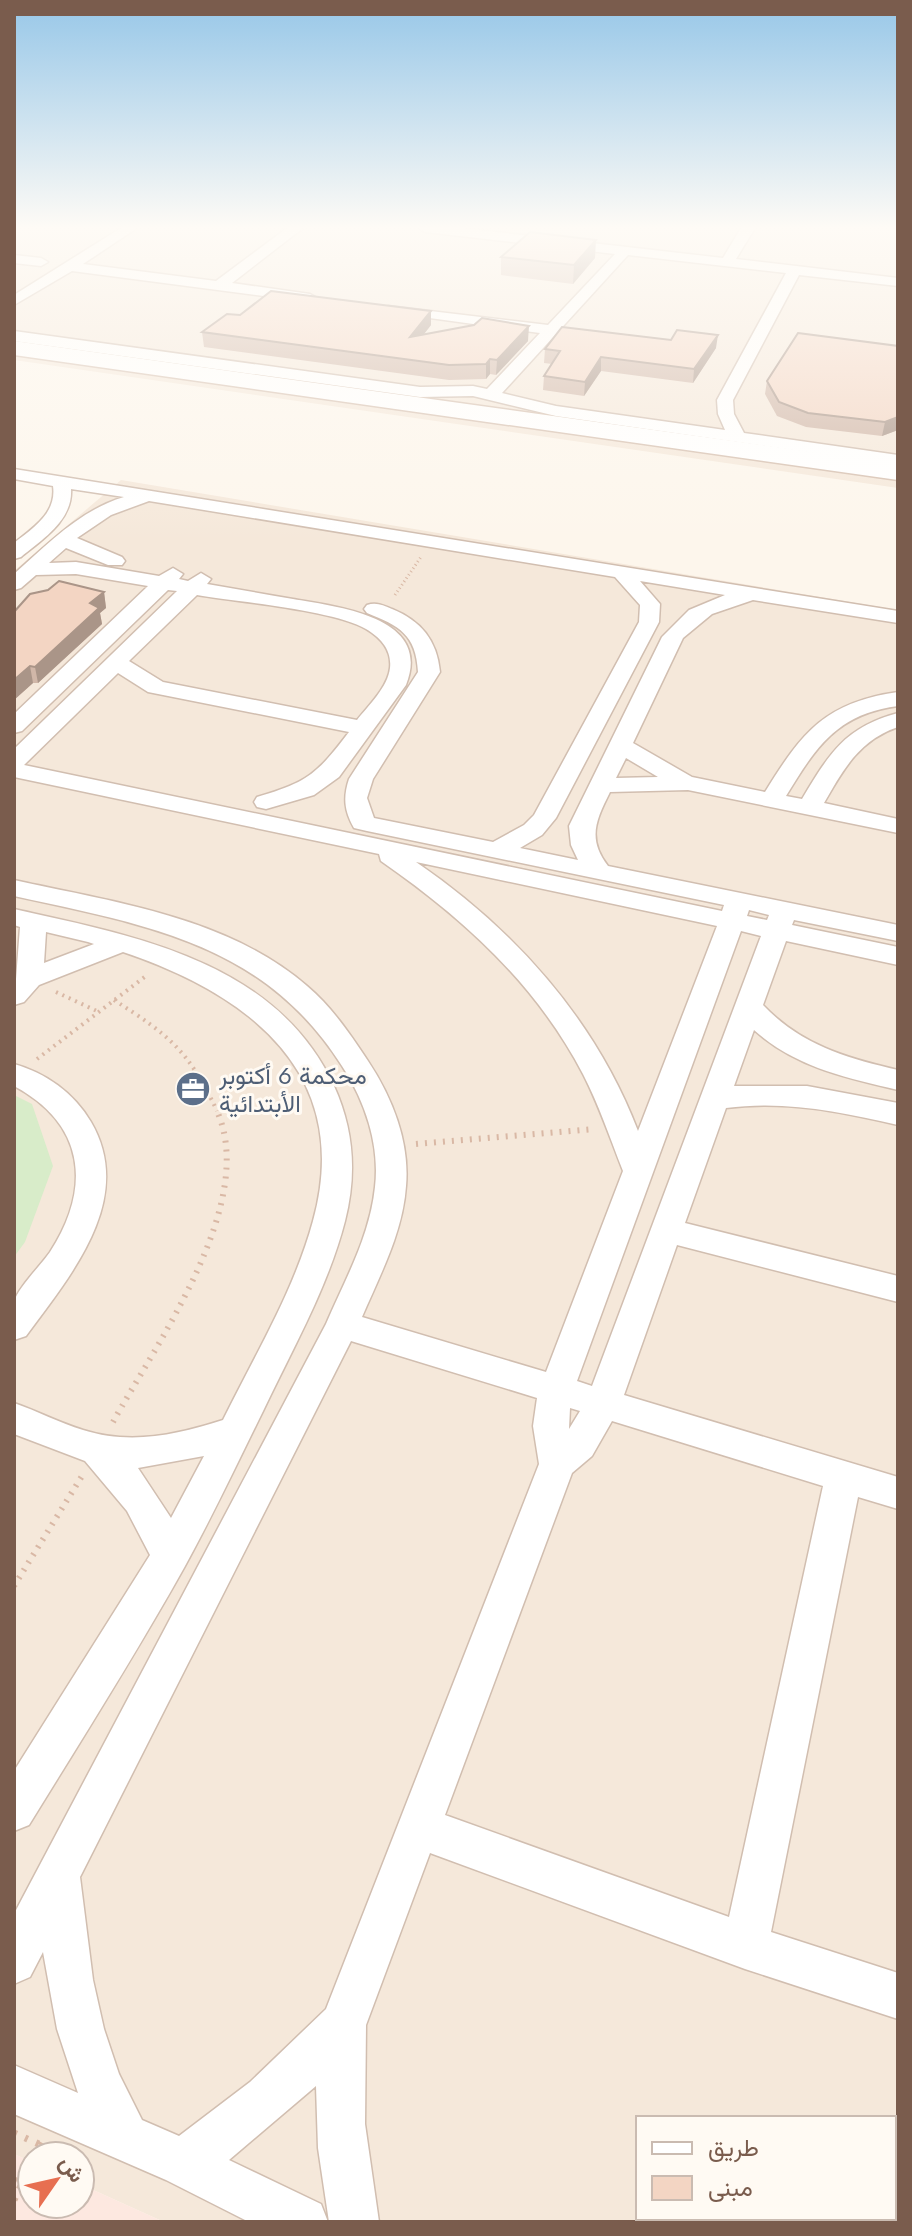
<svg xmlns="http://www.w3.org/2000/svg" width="912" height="2236" viewBox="0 0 912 2236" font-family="Jost,Vazirmatn,sans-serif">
	<rect width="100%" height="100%" fill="#fdf6ec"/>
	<g fill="#f5e8da" fill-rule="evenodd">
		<polygon points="14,228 898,228 898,488 14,360"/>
		<path d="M121,480L898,610V2222H164L80,2184V2156H32V2162L14,2154V571ZM638,2118H894V2218H638Z"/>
	</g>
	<polygon fill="#fde8e0" points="14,2154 32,2162 32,2204 80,2204 80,2184 164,2222 14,2222"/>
	<polygon fill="#d8ecc9" points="14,1095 32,1104 53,1166 25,1242 14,1257"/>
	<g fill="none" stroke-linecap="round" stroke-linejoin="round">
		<g stroke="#d1beb0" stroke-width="3">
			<g id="street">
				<polygon points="121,228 137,228 83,264 216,281 287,228 303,228 232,283 310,294 317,298 310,302 72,271 14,305 14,295"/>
				<path d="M418,228H461L723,258L741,228H755L736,259L898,278V286L799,275L733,400L734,414L744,433L898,455V465L556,416L473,396L420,397L14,341V331L420,387L473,386L487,389L540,333L393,313L386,309L388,306L548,325L615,254L425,232ZM628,255L786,273L717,400L718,414L725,430L556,406L502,393Z"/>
				<polygon points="14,255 41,258 48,262 41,266 14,263"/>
				<path d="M14,469L898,611V623L753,600L712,614L683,638L633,743L692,777L765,792C802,732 826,702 898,692V706C837,714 816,747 786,796L802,799C829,754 845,727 898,713V727C859,740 843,770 824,803L898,819V833L688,790L610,792C596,820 587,839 608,866L898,925V941L794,920L792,925L898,947V965L786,941L763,1005C801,1045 846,1058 898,1070V1090C846,1078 795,1067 754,1030L734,1086H807L898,1103V1125C841,1112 785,1100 726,1108L685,1223L898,1276V1302L677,1245L624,1395L898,1477V1509L858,1497L771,1932L898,1973V2019L745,1969L430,1853L366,2025L365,2124L379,2222H329L318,2148L316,2086L229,2160L321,2204L328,2222H249L166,2180L14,2114V2065L78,2093L57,2029L43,1952L30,1977L14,1984V1914L326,1324C345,1280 370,1236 375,1187C380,1145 365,1101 342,1066C264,943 146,925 14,896V880C113,902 228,917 307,986C332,1007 350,1034 368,1061C392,1097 410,1142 406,1186C403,1232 380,1275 362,1317L546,1372L623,1171C610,1138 599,1105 583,1074C536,984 463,918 381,861L379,854L14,777V749L177,591L168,590L22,731L14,733V714L148,586L76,574L36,575L21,588L14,590V574C48,544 80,510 124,497L71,489C73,520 43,539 21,557L14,559V543C33,528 57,513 53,486L14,479ZM149,501L615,577L640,605L639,622L534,815L524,825L493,842L374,818L367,798L373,779L440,672C437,640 421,621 392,609C383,605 376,602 367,605L364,609L367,613C399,626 416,634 418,672L349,779C343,797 344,811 354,828L367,831L724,905L722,911L24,765L118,673L148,692L349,732C317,774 308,782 257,797L254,802L257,807L266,809L314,795L339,777L406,685C433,617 339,607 293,599C265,594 236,589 207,584L211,579L201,573L188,581L179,579L183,574L173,568L159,576L76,562L49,563L66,548L108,565H122L125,561L122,557L77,538L111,515ZM640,581L725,595L689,610L662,637L569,826L571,845L578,860L520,848L542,835L556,818L659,622L660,604ZM197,595C238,602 333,610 366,629C381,638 392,650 390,668C388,687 368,706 357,720L163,682L129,661ZM626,758L658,777L616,778ZM416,862L717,926L638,1131C595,1019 514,929 416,862ZM749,910L769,915L767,920L747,916ZM741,931L761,936L592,1386L577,1381ZM351,1341L537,1398L533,1426L539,1464L326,2009L250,2082L179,2136L142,2120L119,2074L104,2029L93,1980L80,1877ZM570,1408L580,1411L569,1429ZM612,1421L823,1486L729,1917L445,1815L572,1473L592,1456Z"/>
				<path d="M14,909C135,936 276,961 334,1086C354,1130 357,1174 345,1221C328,1287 293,1348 264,1409C238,1462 213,1515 185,1566C136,1654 82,1739 29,1825L14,1831V1771L150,1555L127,1511L85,1461L14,1434V1403C37,1411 60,1423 83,1430C130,1445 177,1435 223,1420C255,1355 294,1291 313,1221C354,1073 248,994 123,952L39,985L24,1002L14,1005L20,927L14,925ZM46,932L88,942L94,944L44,963ZM204,1456L171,1518L138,1468Z"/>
				<path d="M14,1064C46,1073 74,1093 91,1122C136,1199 71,1275 26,1336L14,1340C14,1328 11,1313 14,1302C17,1289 41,1265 50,1252C92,1187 85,1124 14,1086Z"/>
			</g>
		</g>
		<g stroke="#d6c0b0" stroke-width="3">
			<polygon id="secondary" points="14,341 898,464 898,480 14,355"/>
		</g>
		<polyline stroke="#d9b8a5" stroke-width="3" stroke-dasharray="1 3" stroke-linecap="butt" points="395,595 421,557"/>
		<g stroke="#d9b8a5" stroke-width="4" stroke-dasharray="2 5" stroke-linecap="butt">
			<polyline points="56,992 99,1012"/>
			<path d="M114,1000C169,1035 189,1051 217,1111"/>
			<polyline points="37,1059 146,976"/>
		</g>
		<g stroke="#d9b8a5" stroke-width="6" stroke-dasharray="2 7" stroke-linecap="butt">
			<polyline points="416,1144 594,1129"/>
			<path d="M113,1422C157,1342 260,1201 216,1109"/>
			<polyline points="14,1586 82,1476"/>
		</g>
		<g stroke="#d9b8a5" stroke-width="7" stroke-dasharray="3 9" stroke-linecap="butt">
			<polyline points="14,2133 41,2145"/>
			<polyline points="35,2156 44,2139"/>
			<polyline points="14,2180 22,2184"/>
			<polyline points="14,2200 32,2163"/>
		</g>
		<use href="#street" fill="#fff" fill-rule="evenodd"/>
		<use href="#secondary" fill="#fff" fill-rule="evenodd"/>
	</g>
	<g fill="#d1b7a8">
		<polygon points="501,257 595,258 573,284 501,275"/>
		<polygon points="240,315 431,325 424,334 528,341 496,375 490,374 486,379 449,380 204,347 202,332"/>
		<polygon points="798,333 898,430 882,436 806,427 777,416 765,394 767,381"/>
		<polygon points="716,348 693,383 601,371 584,396 543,390 544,376 552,364 544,363 545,349"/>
		<polygon points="104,592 106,608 100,613 102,624 38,683 33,683 14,700 14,612"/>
	</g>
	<g fill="#aa9588">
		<polygon points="596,240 595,258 573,284 574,265"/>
		<polygon points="431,311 431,325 410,352 410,337"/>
		<polygon points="529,326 528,341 496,375 497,360"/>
		<polygon points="718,335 716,348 693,383 694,369"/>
		<polygon points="601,357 601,371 584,396 585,382"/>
		<polygon points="490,359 490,374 486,379 486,364"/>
		<polygon points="898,417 898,430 882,436 885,422"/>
		<polygon points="104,592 106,608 100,613 102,624 38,683 35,667 90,603"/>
		<polygon points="30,666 33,683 14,700 14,680"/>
	</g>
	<g fill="#f3d5c3" stroke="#aa9588" stroke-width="2">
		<polygon points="530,232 596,240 574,265 501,257"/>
		<polygon points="271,291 431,311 410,337 474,325 482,318 529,326 497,360 490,359 486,364 449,365 202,332 227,314 240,315"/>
		<polygon points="562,327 671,340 677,330 718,335 694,369 601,357 585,382 544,376 560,351 545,349"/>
		<polygon points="798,333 898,346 898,417 885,422 808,413 779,402 767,381"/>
		<polygon points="59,581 104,592 90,603 99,608 35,667 30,666 14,680 14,612 30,594 48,590"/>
	</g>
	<linearGradient id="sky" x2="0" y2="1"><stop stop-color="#97c7e8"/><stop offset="0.42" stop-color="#fefbf6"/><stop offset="1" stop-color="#fefbf6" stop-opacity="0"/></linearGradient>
	<rect width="912" height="541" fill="url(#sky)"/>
	<defs>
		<g id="office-disc" transform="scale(1.8)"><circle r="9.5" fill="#5c6f8a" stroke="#fffaf3"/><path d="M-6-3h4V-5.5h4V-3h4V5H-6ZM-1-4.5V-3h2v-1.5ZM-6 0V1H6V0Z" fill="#fff"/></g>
	</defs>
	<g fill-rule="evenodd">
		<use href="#office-disc" x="193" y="1089"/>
	</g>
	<g text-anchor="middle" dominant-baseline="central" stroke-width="6" stroke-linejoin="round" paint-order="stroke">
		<g font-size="24" fill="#4e5e75" stroke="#fffaf3" text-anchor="start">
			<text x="219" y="1075">محكمة 6 أكتوبر<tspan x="219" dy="28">الأبتدائية</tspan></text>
		</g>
	</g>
	<rect width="912" height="2236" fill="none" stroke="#7a5c4d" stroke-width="32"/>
	<rect x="636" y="2116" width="260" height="104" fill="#fffaf3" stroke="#cabbb1" stroke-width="2"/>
	<rect x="652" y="2142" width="40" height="12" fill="#ffffff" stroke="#cabbb1" stroke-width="2"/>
	<text x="708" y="2156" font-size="24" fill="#7a5c4d">طريق</text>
	<rect x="652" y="2176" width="40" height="24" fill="#f3d5c3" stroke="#cabbb1" stroke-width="2"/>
	<text x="708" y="2196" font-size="24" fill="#7a5c4d">مبنى</text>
	<g transform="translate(56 2180) rotate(56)"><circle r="38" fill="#fffaf3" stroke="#cabbb1" stroke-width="2"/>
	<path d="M0-6L14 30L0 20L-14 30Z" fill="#e76f51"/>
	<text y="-12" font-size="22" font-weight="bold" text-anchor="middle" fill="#7a5c4d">ش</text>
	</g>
</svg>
